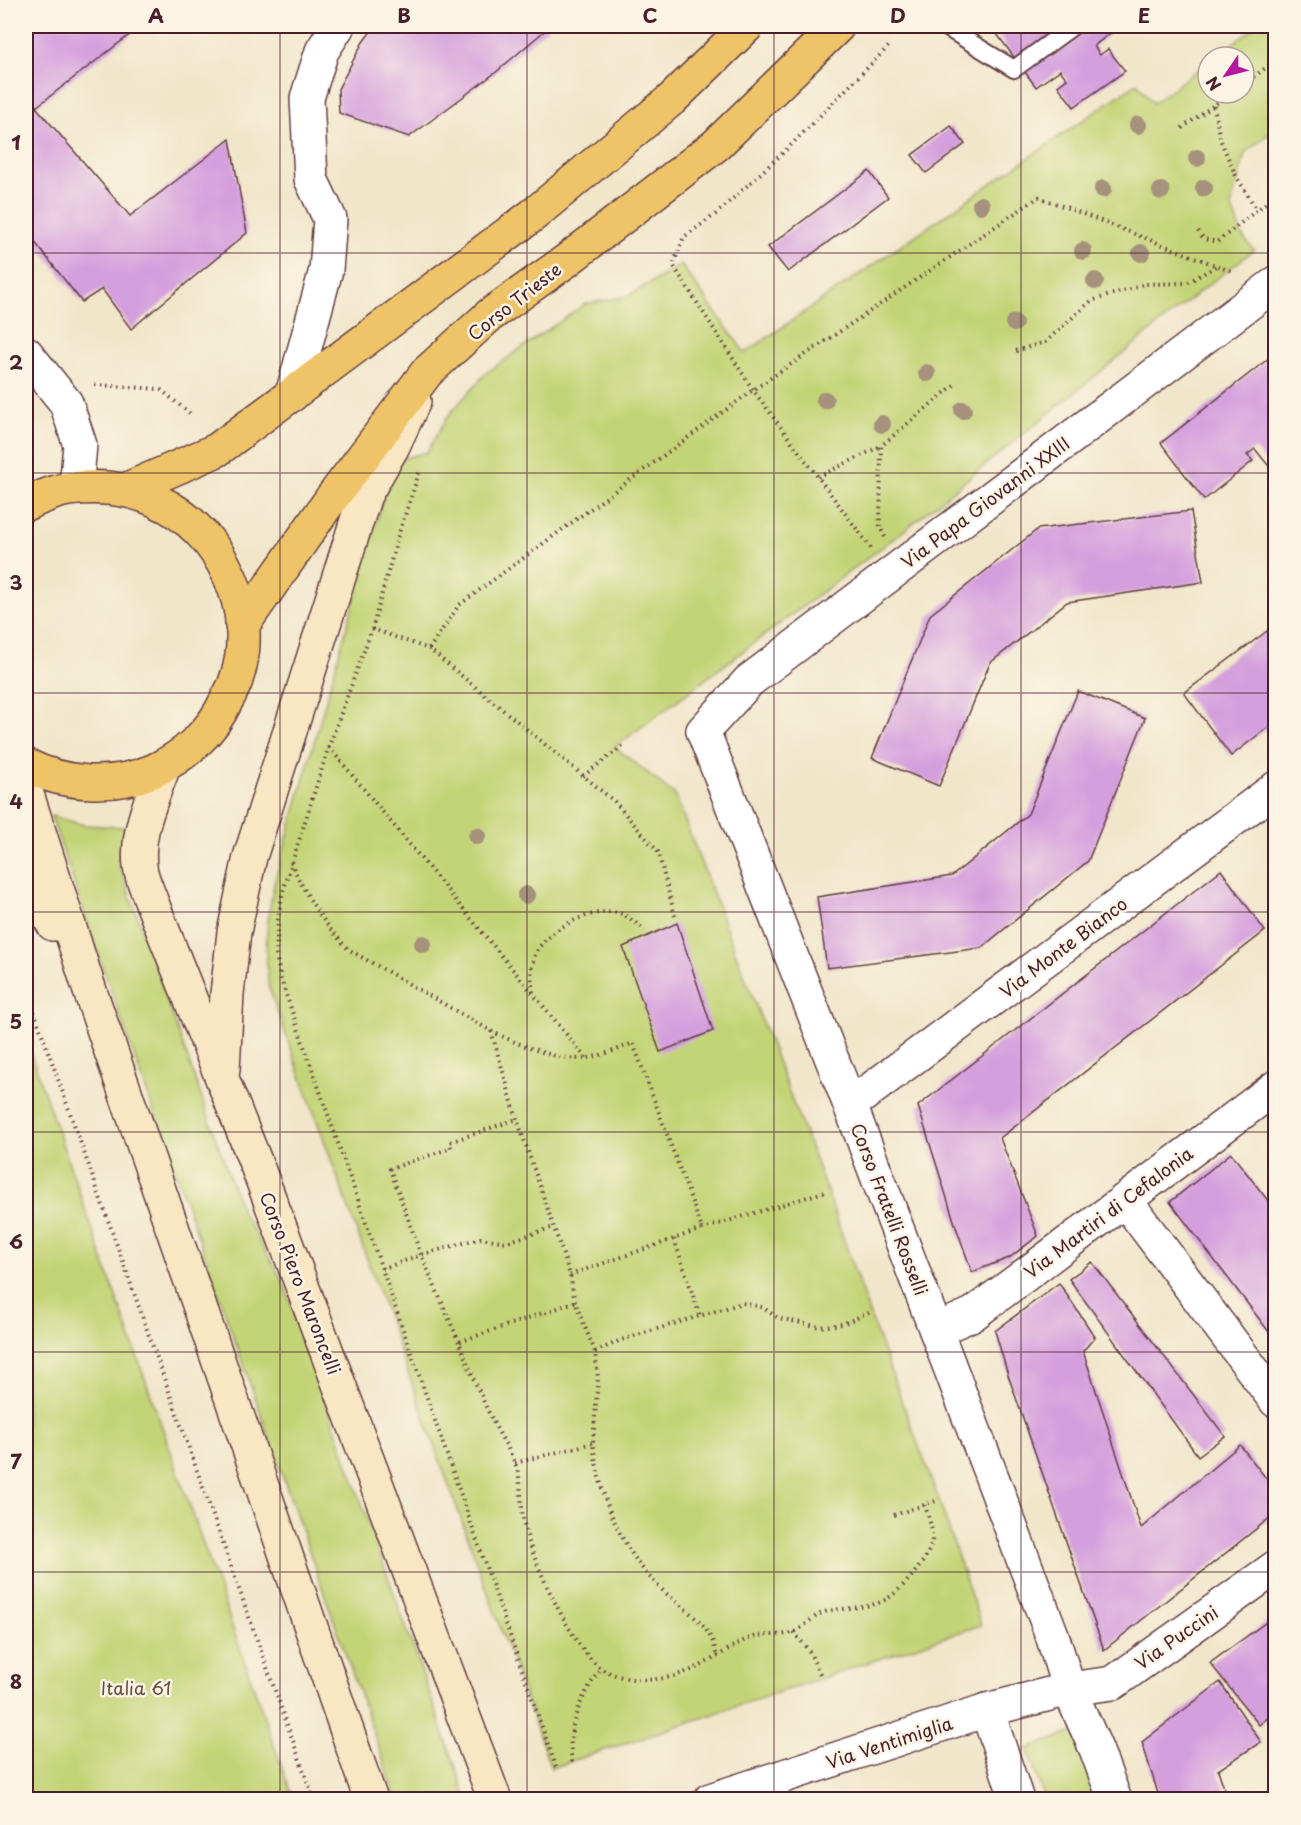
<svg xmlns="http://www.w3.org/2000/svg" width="1301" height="1825" viewBox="0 0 1301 1825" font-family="'Playpen Sans',sans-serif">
	<rect width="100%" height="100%" fill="#fcf5e5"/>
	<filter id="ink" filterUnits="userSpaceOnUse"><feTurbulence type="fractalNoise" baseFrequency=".0167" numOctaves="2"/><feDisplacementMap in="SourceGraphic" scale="12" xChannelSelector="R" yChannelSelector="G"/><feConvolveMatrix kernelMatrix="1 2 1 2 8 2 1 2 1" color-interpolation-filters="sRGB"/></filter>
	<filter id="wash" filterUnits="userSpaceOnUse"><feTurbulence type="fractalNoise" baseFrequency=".008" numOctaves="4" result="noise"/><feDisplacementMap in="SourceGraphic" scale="24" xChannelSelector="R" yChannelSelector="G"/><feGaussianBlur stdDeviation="1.35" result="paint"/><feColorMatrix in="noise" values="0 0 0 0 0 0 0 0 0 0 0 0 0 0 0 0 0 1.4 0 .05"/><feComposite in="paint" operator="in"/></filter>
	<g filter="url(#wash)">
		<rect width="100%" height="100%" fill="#f1e6ca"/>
		<g fill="#c3d476" stroke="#867a50" stroke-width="1.5">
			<path d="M1257,26H1275V129L1245,153L1231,206L1243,237L1254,250L1198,293L897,536L615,747L675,795L827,1191L869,1313L939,1500L981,1625L551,1768L269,988C264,948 266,924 274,884L392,467L404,458L427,452L448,416L486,373L585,304L628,296L681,265L745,353L1137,83L1153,103L1208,62V93H1244V57H1215Z"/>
			<polygon points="51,816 84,825 125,827 118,862 122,873 242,1212 282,1279 467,1799 397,1799 109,985"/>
			<polygon points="26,1039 45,1095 293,1799 26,1799"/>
			<polygon points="1073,1732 1098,1799 1045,1799 1027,1749"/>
		</g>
		<g id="blocks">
			<g fill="#d49fdd">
				<polygon points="26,26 141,26 36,107 130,216 230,139 247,233 131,329 102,289 82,302 26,231"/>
				<polygon points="375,26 550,26 495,73 409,137 339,113 338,89 363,42"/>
				<polygon points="991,26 1111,26 1114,30 1094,46 1100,55 1108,49 1125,71 1074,107 1058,86 1067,79 1060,70 1036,87"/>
				<polygon points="951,126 965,144 926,173 912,155"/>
				<polygon points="869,171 888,197 788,272 768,247"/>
				<polygon points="1273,355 1276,358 1276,475 1255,449 1247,455 1253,461 1204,500 1161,443"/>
				<polygon points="1191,511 1203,582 1067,602 990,663 939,786 872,758 930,615 1038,529"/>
				<polygon points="1267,631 1270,636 1276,632 1276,721 1231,756 1184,693"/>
				<polygon points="1078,691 1145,718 1088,861 981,948 827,968 817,897 952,876 1028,814"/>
				<polygon points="1221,870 1265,931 1000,1138 1038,1236 1009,1258 972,1272 956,1227 918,1106"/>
				<polygon points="677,923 713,1031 660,1052 623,947"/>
				<polygon points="1231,1153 1276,1211 1276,1341 1170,1202"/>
				<polygon points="1092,1262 1225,1436 1198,1456 1069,1279"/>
				<polygon points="1059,1283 1095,1337 1083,1351 1141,1528 1240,1445 1276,1491 1276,1513 1104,1650 1008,1375 995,1331"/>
				<polygon points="1276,1615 1276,1711 1259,1725 1210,1663"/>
				<polygon points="1220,1682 1261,1742 1218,1770 1228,1800 1160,1800 1142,1742"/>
			</g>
		</g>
	</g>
	<g filter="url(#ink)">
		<use href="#blocks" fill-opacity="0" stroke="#633d43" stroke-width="1.5"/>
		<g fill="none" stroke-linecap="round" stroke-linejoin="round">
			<g stroke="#633d43" stroke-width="20">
				<polyline id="lane" points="944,26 1014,69 1073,26"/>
			</g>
			<g stroke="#633d43" stroke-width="36">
				<g id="street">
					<polyline points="26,353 66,403 80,445 76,488"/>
					<polyline points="292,395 326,270 330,219 311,179 307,98 322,51 338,26"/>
					<polyline points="850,1105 1276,788"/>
					<polyline points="1125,1200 1276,1401"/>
					<polyline points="936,1330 973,1314 1276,1087"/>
					<polyline points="987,1710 1017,1800"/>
					<polyline points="710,1800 987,1710 1069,1689 1113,1683 1276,1567"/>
					<polyline points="1115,1800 1096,1749 1069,1689 1052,1635 850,1105 703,731 749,681 1276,283"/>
				</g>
			</g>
			<g stroke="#633d43" stroke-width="36">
				<g id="secondary">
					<path d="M164,766C152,798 136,832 140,866C141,878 148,891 152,903L259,1171L495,1800"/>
					<polyline points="26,791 90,991 371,1800"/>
					<polyline points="26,878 53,924"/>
					<polyline points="223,1070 227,994 234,932 250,857 365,495 393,446 414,401"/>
				</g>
			</g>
			<g stroke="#633d43" stroke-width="36">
				<g id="primary">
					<polyline points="125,490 217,450 533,215 672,99 747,26"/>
					<path d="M26,504C42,497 59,489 77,488C104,486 133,489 157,501C221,530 260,612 236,680C234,687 230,694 226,701C212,732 184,757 153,771C112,788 64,785 26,765"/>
					<polyline points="242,626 331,499 427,372 490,315 566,261 716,145 838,26"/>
				</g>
			</g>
			<g stroke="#633d43" stroke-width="4" stroke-dasharray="1.5 4.5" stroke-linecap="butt">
				<polyline points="1244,84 1276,60"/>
				<polyline points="1214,106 1220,139 1236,176 1257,210"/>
				<polyline points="1182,128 1231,93"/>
				<polyline points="1198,231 1204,239 1217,242 1276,195"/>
				<polyline points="1016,351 1045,342 1091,301 1145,284 1187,283 1216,266"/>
				<polyline points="95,385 160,389 193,416"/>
				<polyline points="419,473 398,536 372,629 329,746 283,891 278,918 276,955 281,980 556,1767"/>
				<polyline points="818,477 881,446"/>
				<polyline points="885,537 880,527 881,446 954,385"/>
				<polyline points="871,548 753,390 673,265 684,237 716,214 784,152 891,44"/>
				<polyline points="372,629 429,649 614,801 658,852 675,916"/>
				<polyline points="429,649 459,605 753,390 1039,197 1233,272"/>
				<polyline points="329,747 586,1058"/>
				<polyline points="583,776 623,746"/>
				<path d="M291,862C305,895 323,923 348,949L491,1031C515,1043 561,1063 588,1058C604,1055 619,1049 633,1043L702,1229L570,1275"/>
				<polyline points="26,989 314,1800"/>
				<path d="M533,992C531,979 530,968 535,955C546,929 594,905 622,914C629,917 638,925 645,930"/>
				<polyline points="491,1031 517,1119 570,1275 575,1302 595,1352 598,1378 593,1443"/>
				<polyline points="702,1229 827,1191"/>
				<polyline points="674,1239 700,1316"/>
				<polyline points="382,1269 421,1255 390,1169 451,1148 450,1142 517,1119"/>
				<path d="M575,1302L459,1342C469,1367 479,1393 491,1417C498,1434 510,1449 516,1466C523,1486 520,1507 525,1528C532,1560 575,1653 602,1669C632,1686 668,1681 698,1667C717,1658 733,1644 753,1637C766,1633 781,1637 794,1632C806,1627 812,1615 828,1611C847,1607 867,1609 885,1600C901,1591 926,1562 931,1545C935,1532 928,1517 925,1505"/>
				<polyline points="459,1342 421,1255 481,1238 507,1242 554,1227"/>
				<polyline points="595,1352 621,1340 742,1303 762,1307 778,1318 820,1327 842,1324 869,1313"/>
				<path d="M515,1463L593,1443C599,1496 621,1549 659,1587C676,1603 700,1617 711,1638C714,1643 715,1650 717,1656"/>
				<polyline points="894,1515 939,1500"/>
				<polyline points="794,1632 809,1651 822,1678"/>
				<path d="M572,1762C566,1726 581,1697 601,1668"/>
			</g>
			<use href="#lane" stroke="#fff" stroke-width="16"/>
			<use href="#street" stroke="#fff" stroke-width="33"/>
			<use href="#secondary" stroke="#f9e7c3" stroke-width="33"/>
			<use href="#primary" stroke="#efc469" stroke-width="33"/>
		</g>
		<g fill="#a6917d">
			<circle cx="1138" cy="125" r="9"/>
			<circle cx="1197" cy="158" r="9"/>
			<circle cx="1204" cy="188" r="9"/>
			<circle cx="1103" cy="189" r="9"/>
			<circle cx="1161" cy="191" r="9"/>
			<circle cx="981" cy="205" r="9"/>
			<circle cx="1083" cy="251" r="9"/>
			<circle cx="1141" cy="253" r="9"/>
			<circle cx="1095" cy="281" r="9"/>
			<circle cx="1014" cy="323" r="9"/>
			<circle cx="927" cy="373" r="9"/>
			<circle cx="825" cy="400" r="9"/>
			<circle cx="963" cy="410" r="9"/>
			<circle cx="882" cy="424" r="9"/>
			<circle cx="477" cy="836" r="9"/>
			<circle cx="526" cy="895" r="9"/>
			<circle cx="423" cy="944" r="9"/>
		</g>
	</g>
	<path fill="none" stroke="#4a1f2b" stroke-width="1.5" stroke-opacity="0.55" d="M280,26V1800M527,26V1800M774,26V1800M1021,26V1800M26,253H1276M26,473H1276M26,693H1276M26,912H1276M26,1132H1276M26,1352H1276M26,1572H1276"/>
	<g text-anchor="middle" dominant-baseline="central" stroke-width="5" stroke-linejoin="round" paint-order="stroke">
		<g font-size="18" fill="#4a1f2b" stroke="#fcf5e5">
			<text transform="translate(514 301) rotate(-38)">Corso Trieste</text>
			<text transform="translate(985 502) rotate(-37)">Via Papa Giovanni XXIII</text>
			<text transform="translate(1063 947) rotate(-37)">Via Monte Bianco</text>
			<text transform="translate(890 1209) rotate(69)">Corso Fratelli Rosselli</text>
			<text transform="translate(1108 1212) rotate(-37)">Via Martiri di Cefalonia</text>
			<text transform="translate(301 1283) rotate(69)">Corso Piero Maroncelli</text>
			<text transform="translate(1176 1637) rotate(-35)">Via Puccini</text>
			<text transform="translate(889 1742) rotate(-18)">Via Ventimiglia</text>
		</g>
		<g font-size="18" fill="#684c3e" stroke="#fcf5e5">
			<text x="136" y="1687">Italia 61</text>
		</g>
	</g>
	<rect width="1301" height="1825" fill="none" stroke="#fcf5e5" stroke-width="66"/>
	<g transform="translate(1226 75) rotate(235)"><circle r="28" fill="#fcf5e5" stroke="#b59f9b" stroke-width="1.5"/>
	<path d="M0-4.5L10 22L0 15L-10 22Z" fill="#b5179e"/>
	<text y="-9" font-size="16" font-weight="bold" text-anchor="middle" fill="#4a1f2b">N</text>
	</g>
	<rect x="33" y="33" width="1235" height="1759" fill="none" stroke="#4a1f2b" stroke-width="2"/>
	<g font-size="20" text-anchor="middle" font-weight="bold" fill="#4a1f2b">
		<text x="156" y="23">A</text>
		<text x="404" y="23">B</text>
		<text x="650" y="23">C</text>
		<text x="898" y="23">D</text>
		<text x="1144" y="23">E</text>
		<text x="16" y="150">1</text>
		<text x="16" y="370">2</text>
		<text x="16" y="590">3</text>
		<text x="16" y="809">4</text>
		<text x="16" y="1029">5</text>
		<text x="16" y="1249">6</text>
		<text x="16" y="1469">7</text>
		<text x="16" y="1689">8</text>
	</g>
</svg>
